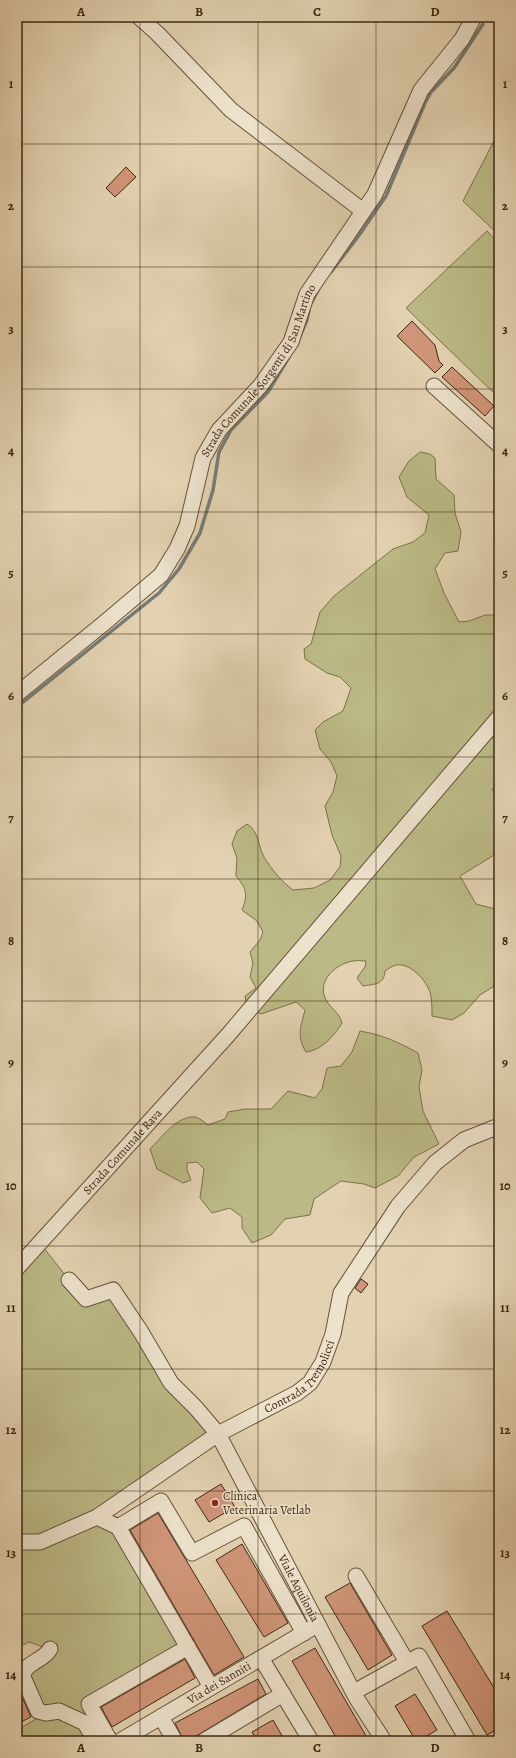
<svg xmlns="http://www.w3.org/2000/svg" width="516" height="1758" viewBox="0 0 516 1758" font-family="Alegreya,serif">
	<rect width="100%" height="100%" fill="#e3d2b1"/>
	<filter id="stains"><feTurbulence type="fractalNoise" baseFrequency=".005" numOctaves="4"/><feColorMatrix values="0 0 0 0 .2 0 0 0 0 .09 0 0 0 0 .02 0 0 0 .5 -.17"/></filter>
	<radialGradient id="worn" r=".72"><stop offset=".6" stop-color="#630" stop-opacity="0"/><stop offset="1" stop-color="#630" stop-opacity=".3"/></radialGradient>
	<g fill="#bbba86" stroke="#7c714c">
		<polygon points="497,135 499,136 499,235 463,201"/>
		<polygon points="487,231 499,244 499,398 406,308"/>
		<path d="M420,452L430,454L435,458L436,479L454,495L455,513L461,532L458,551L445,553L435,569L444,593L459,622L469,621L485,615H499V785L492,789L499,802V852L460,876L476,904L499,910V983L480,995L464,1013L452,1020L432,1016C432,1010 432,1003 431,997C430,984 411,962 396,965C392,966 388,969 385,971C384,985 375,984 363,986L357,978L365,967L366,961C362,961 357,960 353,961C334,964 314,984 328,1003C334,1011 339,1013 342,1023C334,1036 322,1050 306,1052C296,1036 301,1026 305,1010L296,1002L261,1014L247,1006L245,996L256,988L250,977L253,963L250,952L260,940L263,932L257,921L242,910C248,895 247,889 236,876L237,858L232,844L237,831L247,824C259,831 258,846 264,857C272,870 281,881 293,890L314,888L330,880L340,867L341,856L332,835L325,806L333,792L337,776L331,762L320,749L315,730L323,722L343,711L351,688L340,677L327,673L305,659L304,649L311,644L320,612L334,596L393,549L413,542L425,533L429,515L407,497L399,477L409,461Z"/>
		<path d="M360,1031C383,1035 398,1042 418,1053L422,1070L419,1087L423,1111L439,1144L414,1157L398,1176L375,1188L364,1184L341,1181L314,1199L310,1215L285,1219L271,1235L252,1243L242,1228V1217L230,1208L212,1213L200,1198L204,1169L197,1162L187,1163V1170L191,1180L183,1183L157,1169L150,1149C161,1138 178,1115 195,1117C200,1118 205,1123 208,1125L225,1119L228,1112L245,1109H271L288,1091L315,1098L322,1089L327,1068L341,1066L352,1052Z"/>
		<polygon points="40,1243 69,1280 86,1299 113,1290 141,1332 218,1434 97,1517 118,1527 188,1647 89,1704 85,1723 92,1735 82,1741 17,1741 17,1730 46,1713 23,1677 49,1649 29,1642 17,1648 17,1268"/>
	</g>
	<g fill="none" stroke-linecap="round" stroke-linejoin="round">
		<g stroke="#767c76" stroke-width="3.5">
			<polyline points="331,272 357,238 386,196 425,103 431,92 454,68 483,24"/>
			<polyline points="312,302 318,290"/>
			<polyline points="297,343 307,320 309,310"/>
			<polyline points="17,707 159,593 179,569 200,533 213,490 219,452 231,430 268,392 289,357"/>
		</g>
	</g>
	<g fill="#d09578" stroke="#3e2812">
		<polygon points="126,167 136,177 115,197 106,188"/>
		<polygon points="412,321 435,345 439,361 443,365 435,373 397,336"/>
		<polygon points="452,367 494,406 485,416 442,377"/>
		<polygon points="361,1279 368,1284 361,1293 355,1288"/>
		<polygon points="221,1484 235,1507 209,1522 195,1500"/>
		<polygon points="158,1513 244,1657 214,1675 130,1530"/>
		<polygon points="242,1544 288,1623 264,1637 216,1560"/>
		<polygon points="350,1583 392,1655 368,1670 325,1597"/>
		<polygon points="447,1611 499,1696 499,1728 487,1735 422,1626"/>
		<polygon points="315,1648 369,1741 338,1741 292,1661"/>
		<polygon points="185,1659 195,1678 112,1727 101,1707"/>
		<polygon points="258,1679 266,1694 198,1735 184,1741 175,1723"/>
		<polygon points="17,1686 31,1717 17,1724"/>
		<polygon points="415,1694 437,1730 418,1741 416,1741 395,1706"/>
		<polygon points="273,1720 285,1741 257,1741 252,1732"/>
	</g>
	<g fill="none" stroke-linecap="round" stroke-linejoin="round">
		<g stroke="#67523a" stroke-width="17">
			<g id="minor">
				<polyline points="139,17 157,33 231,110 363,211"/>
				<polyline points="434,386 499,445"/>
				<path id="s1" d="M17,694L103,624L161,575L177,549L187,526L203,458L219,430L261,385L291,342L307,294L375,194L421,90L462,39L474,17"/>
				<path id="s2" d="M17,1268L228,1035L499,717"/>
				<path id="s3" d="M69,1280L86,1299L113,1290L141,1332L171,1383L196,1408L218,1434L357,1699L384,1741"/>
				<polyline points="97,1517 118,1527 211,1687"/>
				<polyline points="118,1527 161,1501 192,1553 244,1526 304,1633"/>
				<path id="s4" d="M17,1542H40L97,1517L218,1434L297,1393L310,1383L323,1362L333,1334L341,1293L398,1206L435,1163L464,1140L499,1126"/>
				<polyline points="356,1576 407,1662"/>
				<path d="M50,1649C44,1661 24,1662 23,1677L38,1711L46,1713L59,1711L85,1723L95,1741"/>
				<polyline points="261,1658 311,1741"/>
				<polyline points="354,1692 419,1656 468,1741"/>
				<polyline points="161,1717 175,1741"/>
				<polyline points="110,1741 89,1704 188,1647"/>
				<path id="s5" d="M120,1741L312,1628"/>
				<polyline points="204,1741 283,1694"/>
			</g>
		</g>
		<use href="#minor" stroke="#ede2cc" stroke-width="15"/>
	</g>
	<path fill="none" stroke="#3e2812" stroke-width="1" stroke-opacity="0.55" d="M140,17V1741M258,17V1741M376,17V1741M17,144H499M17,267H499M17,389H499M17,512H499M17,634H499M17,757H499M17,879H499M17,1001H499M17,1124H499M17,1246H499M17,1369H499M17,1491H499M17,1614H499"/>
	<circle fill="#8f2418" stroke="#ede2cc" stroke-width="1.5" cx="215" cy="1503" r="4"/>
	<g text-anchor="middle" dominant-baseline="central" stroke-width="3" stroke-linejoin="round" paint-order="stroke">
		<g font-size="12" fill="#3e2812" stroke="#ede2cc">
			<text stroke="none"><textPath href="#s1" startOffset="417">Strada Comunale Sorgenti di San Martino</textPath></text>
			<text stroke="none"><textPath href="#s2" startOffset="157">Strada Comunale Rava</textPath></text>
			<text stroke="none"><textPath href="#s4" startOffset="335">Contrada Tremolicci</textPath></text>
			<text stroke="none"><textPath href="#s3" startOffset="407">Viale Aquilonia</textPath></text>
			<text stroke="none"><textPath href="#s5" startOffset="115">Via dei Sanniti</textPath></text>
		</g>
		<g font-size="12" fill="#3e2812" stroke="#ede2cc" text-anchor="start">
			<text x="223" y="1496">Clinica<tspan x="223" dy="14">Veterinaria Vetlab</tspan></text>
		</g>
	</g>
	<rect width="516" height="1758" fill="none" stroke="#e3d2b1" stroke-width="44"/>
	<rect x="22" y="22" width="472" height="1714" fill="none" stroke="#3e2812" stroke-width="1.5"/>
	<g font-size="13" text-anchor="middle" font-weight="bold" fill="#3e2812">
		<text x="81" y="16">A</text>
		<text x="199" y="16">B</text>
		<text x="317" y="16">C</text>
		<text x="435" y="16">D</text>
		<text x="11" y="88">1</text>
		<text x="505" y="88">1</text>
		<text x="11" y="210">2</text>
		<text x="505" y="210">2</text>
		<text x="11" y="333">3</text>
		<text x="505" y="333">3</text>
		<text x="11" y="455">4</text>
		<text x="505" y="455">4</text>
		<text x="11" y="577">5</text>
		<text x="505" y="577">5</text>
		<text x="11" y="700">6</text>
		<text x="505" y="700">6</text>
		<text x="11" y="822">7</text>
		<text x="505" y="822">7</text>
		<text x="11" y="945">8</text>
		<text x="505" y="945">8</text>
		<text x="11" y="1067">9</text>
		<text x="505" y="1067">9</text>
		<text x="11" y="1190">10</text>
		<text x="505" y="1190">10</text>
		<text x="11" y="1312">11</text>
		<text x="505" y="1312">11</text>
		<text x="11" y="1434">12</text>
		<text x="505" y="1434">12</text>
		<text x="11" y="1557">13</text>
		<text x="505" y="1557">13</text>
		<text x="11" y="1679">14</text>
		<text x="505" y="1679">14</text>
		<text x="81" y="1752">A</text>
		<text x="199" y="1752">B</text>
		<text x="317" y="1752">C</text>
		<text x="435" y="1752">D</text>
	</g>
	<rect width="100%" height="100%" filter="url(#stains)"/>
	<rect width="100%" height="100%" fill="url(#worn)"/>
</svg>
